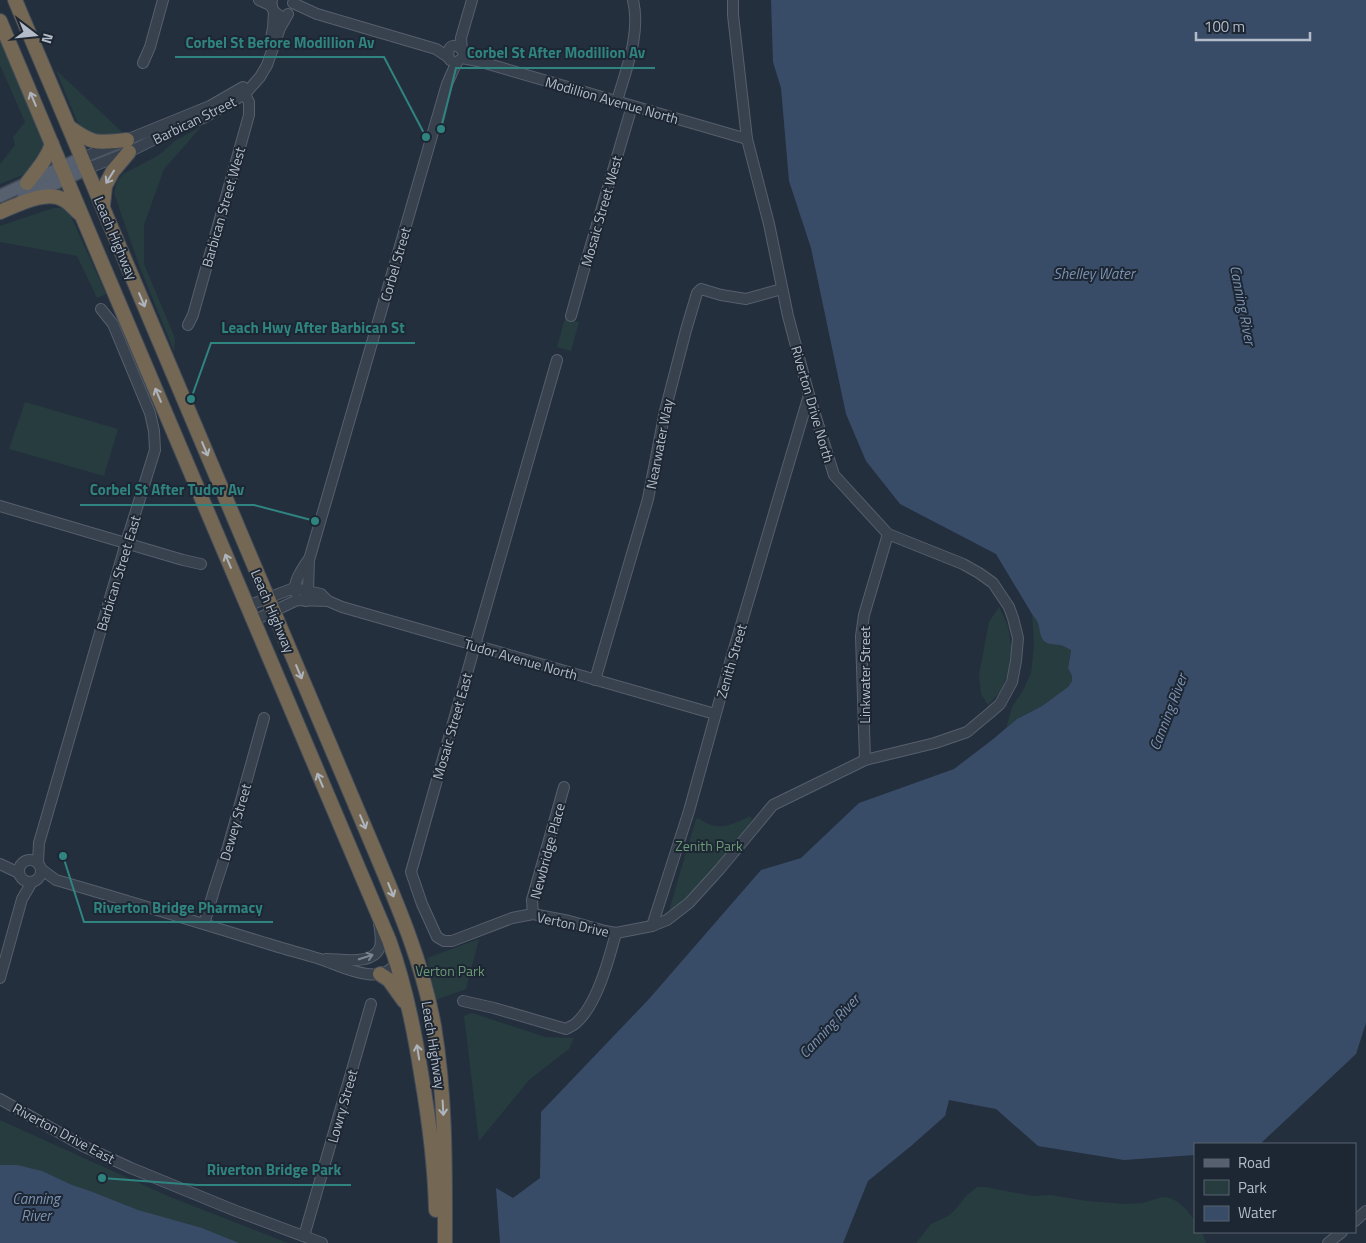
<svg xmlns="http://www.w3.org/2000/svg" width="1366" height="1243" viewBox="0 0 1366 1243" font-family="'Titillium Web',sans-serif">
	<rect width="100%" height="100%" fill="#242f3e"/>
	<g fill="#263c3f">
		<polygon points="0,33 47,144 37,161 25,174 0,184 0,164 15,145 13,137 25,122 0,65"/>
		<path d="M56,70L121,131L122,135C102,139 90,140 77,121Z"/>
		<polygon points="202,126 164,169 144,225 144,264 175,338 174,351 139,265 114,193 117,182 123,174 159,155 175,141"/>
		<polygon points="54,208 62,208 69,212 106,294 97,298 77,256 0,242 0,226"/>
		<polygon points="565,318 579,322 571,351 557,347"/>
		<polygon points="25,402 118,429 104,476 9,449"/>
		<polygon points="999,607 1008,626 1012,652 1009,672 1000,692 988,705 981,694 979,674 989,622"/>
		<path d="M1032,614L1039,622V627L1049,643C1057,644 1064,646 1071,650L1068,668L1072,676V681L1068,687L1042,706L1017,719L1006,729L1012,707L1022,692L1031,673L1034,645Z"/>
		<path d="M750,816L752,820L748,827C736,842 684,908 670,910V907L696,819L698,818C718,832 730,826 750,816Z"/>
		<polygon points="479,939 466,989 436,1000 427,958"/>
		<polygon points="472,1013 545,1037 574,1038 569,1049 530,1079 479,1141 464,1016"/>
		<polygon points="0,1120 170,1197 288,1243 0,1243"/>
		<polygon points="977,1187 985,1187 1033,1196 1051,1195 1087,1201 1125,1204 1143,1203 1162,1197 1170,1198 1178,1202 1186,1209 1195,1221 1195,1232 1202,1232 1206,1243 916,1243 931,1224 948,1216 955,1210 966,1196"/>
	</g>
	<g fill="#394c67">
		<path d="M771,0H1366V1023L1356,1054L1260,1144H1195V1155L1124,1160L1038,1146L996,1109L949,1100L945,1116L911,1146L868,1181L843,1243H500L496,1188L513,1198L540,1178L541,1112L649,999L761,870L801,858L859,803L954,769L992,740L1017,719L1042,706L1068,687L1072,681V676L1068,668L1070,657L1071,650C1068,649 1066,647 1063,646C1058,644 1052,645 1047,643C1038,638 1041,628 1037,621C1036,618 1033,616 1032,614L996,554L900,504L866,461L846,414L811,248L789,181L781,88L773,62Z"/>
		<polygon points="0,1165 17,1165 42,1171 72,1185 90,1191 138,1210 202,1228 239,1243 0,1243"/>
	</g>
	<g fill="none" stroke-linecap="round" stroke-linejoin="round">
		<g stroke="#565f6c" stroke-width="12">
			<g id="minor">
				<polyline points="259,0 272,6"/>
				<path d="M272,0C270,7 273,12 279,15"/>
				<polyline points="293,3 317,14 436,49 448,57"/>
				<polyline points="271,38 273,28 274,12"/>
				<polyline points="462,50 461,38 472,0"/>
				<polyline points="462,58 478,61 747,139"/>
				<path d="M450,60C446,53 449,42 459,47C461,49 463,51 465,53C467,55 470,56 473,58"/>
				<polyline points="143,63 150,47 163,0"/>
				<path d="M617,101C626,69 641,34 633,0"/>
				<polyline points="82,158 210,106 243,87"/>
				<polyline points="86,169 129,152 181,126 203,118 245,94 260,77 267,65 280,28 288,14"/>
				<polyline points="571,316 588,255 632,106"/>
				<polyline points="188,325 193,315 249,115 249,102 242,90"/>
				<polyline points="557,360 475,645 411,872 422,904 437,937 444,941 452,941 512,918 533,914 569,921 605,931 616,933 652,926 667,920 689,903 719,870 773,805 865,760 935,743 967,732 991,712 1000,704 1012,682 1016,661 1018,638 1013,618 1009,607 993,583 979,573 963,564 888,534 834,475 809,395 788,316 769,224 747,139 733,15 733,0"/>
				<polyline points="0,506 183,560 201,564"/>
				<path d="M295,592C293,582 302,569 308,560"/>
				<polyline points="306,601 308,590 309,560 447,84 455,66 458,61"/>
				<polyline points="247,606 294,588 321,594 328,601 342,607 715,714"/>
				<polyline points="253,621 297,600 328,601"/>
				<polyline points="595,680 648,499 665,411 686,330 697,293 701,289 721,295 746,299 782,289"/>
				<polyline points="865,760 861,636 864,615 888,534"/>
				<circle cx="30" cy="871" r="11"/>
				<polyline points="38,863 39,843 126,543 155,450 154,431 150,413 113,324 101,309"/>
				<polyline points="0,864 19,873"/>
				<path d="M41,869L56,880C129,901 200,923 272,945C288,950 304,954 320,959C335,964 350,972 367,974C379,976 390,972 397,963"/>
				<polyline points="533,914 532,900 564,787"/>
				<polyline points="204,924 215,887 228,847 264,718"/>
				<polyline points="652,926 689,811 731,659 809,395"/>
				<path d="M326,959C342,959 373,966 380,947C382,940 380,930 379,923"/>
				<polyline points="0,978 22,899 32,882"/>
				<path d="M463,1001L494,1008L566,1029C569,1027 573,1026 576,1023C597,1005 609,959 616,933"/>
				<polyline points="0,1099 83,1146 131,1168 236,1211 322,1243"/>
				<polyline points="1355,1221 1366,1211"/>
				<polyline points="304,1236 371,1004"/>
				<polyline points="1328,1243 1342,1232"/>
			</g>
		</g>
		<g stroke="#414a57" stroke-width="15">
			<g id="major">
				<polyline points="0,196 82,158"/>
				<polyline points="23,198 86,169"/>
			</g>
		</g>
		<g stroke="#434c59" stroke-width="16">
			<g id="highway">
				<path d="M15,0L374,849C398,906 423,964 434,1026C446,1098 445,1171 445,1243"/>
				<path d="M0,21L93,242L389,940C405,984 414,1028 421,1073C429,1119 435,1164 436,1210"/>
				<path d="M69,127C94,145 97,143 127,140"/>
				<path d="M27,183C37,170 47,159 52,144"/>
				<polyline points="103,205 105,186 113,171 129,152"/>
				<path d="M0,212C17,205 47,189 64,200C70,203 74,209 79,213"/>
				<polyline points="380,974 389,980 404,1001"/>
			</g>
		</g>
		<use href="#minor" stroke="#38414e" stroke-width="10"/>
		<use href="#major" stroke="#56606e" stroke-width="12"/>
		<use href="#highway" stroke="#746855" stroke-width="14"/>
	</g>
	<defs><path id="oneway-shaft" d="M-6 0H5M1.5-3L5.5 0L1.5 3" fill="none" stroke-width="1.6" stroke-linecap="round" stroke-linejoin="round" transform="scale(1.25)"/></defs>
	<g stroke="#aeb4bd">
		<use href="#oneway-shaft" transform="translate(33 99) rotate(-113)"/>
		<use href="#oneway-shaft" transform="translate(110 177) rotate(122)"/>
		<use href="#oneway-shaft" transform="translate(142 300) rotate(67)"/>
		<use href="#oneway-shaft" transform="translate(158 395) rotate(-113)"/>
		<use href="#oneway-shaft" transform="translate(205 449) rotate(67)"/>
		<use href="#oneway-shaft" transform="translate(228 561) rotate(-113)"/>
		<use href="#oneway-shaft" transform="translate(299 672) rotate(67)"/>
		<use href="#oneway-shaft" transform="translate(320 780) rotate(-113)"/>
		<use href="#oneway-shaft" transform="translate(363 822) rotate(67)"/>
		<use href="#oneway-shaft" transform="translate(391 890) rotate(68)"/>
		<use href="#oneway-shaft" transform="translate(418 1052) rotate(-99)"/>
		<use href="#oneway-shaft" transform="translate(443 1108) rotate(87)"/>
	</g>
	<use stroke="#7c8592" href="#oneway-shaft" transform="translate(366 957) rotate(-18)"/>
	<g text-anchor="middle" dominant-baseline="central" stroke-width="4" stroke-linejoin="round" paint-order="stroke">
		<g font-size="14" fill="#b4bcc9" stroke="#1d2633">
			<text transform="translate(612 100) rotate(16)">Modillion Avenue North</text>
			<text transform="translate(194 120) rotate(-26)">Barbican Street</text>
			<text transform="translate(223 207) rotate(-74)">Barbican Street West</text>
			<text transform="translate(601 211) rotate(-74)">Mosaic Street West</text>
			<text transform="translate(116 238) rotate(67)">Leach Highway</text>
			<text transform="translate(395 264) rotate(-74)">Corbel Street</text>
			<text transform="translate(813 404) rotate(74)">Riverton Drive North</text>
			<text transform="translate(659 444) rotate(-79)">Nearwater Way</text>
			<text transform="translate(118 573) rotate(-73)">Barbican Street East</text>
			<text transform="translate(273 611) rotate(67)">Leach Highway</text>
			<text transform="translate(521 659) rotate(16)">Tudor Avenue North</text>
			<text transform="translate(731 661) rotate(-74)">Zenith Street</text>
			<text transform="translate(864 675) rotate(-90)">Linkwater Street</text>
			<text transform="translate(452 726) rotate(-74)">Mosaic Street East</text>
			<text transform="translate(235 822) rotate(-74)">Dewey Street</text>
			<text transform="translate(547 851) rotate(-75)">Newbridge Place</text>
			<text transform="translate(573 924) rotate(12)">Verton Drive</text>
			<text transform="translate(434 1045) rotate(81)">Leach Highway</text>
			<text transform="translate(342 1106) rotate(-74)">Lowry Street</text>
			<text transform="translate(64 1133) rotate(28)">Riverton Drive East</text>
		</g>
		<g font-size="14" fill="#6b9a76" stroke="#1d2633">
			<text x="709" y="845">Zenith Park</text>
			<text x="450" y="970">Verton Park</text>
		</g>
		<g font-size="15" font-style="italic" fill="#7c92b1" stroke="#1d2633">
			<text x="1094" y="273">Shelley Water</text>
			<text transform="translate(1243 305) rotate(79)">Canning River</text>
			<text transform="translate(1168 712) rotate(-69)">Canning River</text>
			<text transform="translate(829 1026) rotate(-47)">Canning River</text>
			<text x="36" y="1198">Canning<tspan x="36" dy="17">River</tspan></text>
		</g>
	</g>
	<path fill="none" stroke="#308480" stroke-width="2" d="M426 137L384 57H175M441 129L456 68H655M191 399L211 343H415M315 521L254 505H80M63 856L84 922H273M102 1178L197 1185H351"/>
	<g fill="#308480" stroke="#1d2633" stroke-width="2">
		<circle cx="426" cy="137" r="5"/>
		<circle cx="441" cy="129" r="5"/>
		<circle cx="191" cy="399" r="5"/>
		<circle cx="315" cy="521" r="5"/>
		<circle cx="63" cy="856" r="5"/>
		<circle cx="102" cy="1178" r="5"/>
	</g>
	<g font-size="15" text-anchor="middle" font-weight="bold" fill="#308480" stroke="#1d2633" stroke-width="4" stroke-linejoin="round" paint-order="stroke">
		<text x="280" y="48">Corbel St Before Modillion Av</text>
		<text x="556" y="58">Corbel St After Modillion Av</text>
		<text x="313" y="333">Leach Hwy After Barbican St</text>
		<text x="167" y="495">Corbel St After Tudor Av</text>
		<text x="178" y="913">Riverton Bridge Pharmacy</text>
		<text x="274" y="1175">Riverton Bridge Park</text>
	</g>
	<rect x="1194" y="1143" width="162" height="90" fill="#1d2633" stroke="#59626f"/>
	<rect x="1204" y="1159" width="25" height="8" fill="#56606e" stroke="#59626f"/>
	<text x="1238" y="1168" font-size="15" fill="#b4bcc9">Road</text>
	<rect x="1204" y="1180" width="25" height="15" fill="#263c3f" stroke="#59626f"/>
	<text x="1238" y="1193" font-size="15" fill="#b4bcc9">Park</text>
	<rect x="1204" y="1206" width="25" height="15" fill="#394c67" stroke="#59626f"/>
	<text x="1238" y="1218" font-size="15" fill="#b4bcc9">Water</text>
	<g transform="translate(35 35) rotate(106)" stroke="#1d2633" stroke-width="4" paint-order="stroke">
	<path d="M0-4L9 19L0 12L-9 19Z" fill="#b4bcc9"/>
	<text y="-8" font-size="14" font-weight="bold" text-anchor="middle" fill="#b4bcc9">N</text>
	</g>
	<path d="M1196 32v8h114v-8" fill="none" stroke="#b4bcc9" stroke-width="2.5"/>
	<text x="1204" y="32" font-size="15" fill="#b4bcc9" stroke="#1d2633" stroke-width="4" paint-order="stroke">100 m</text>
</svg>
